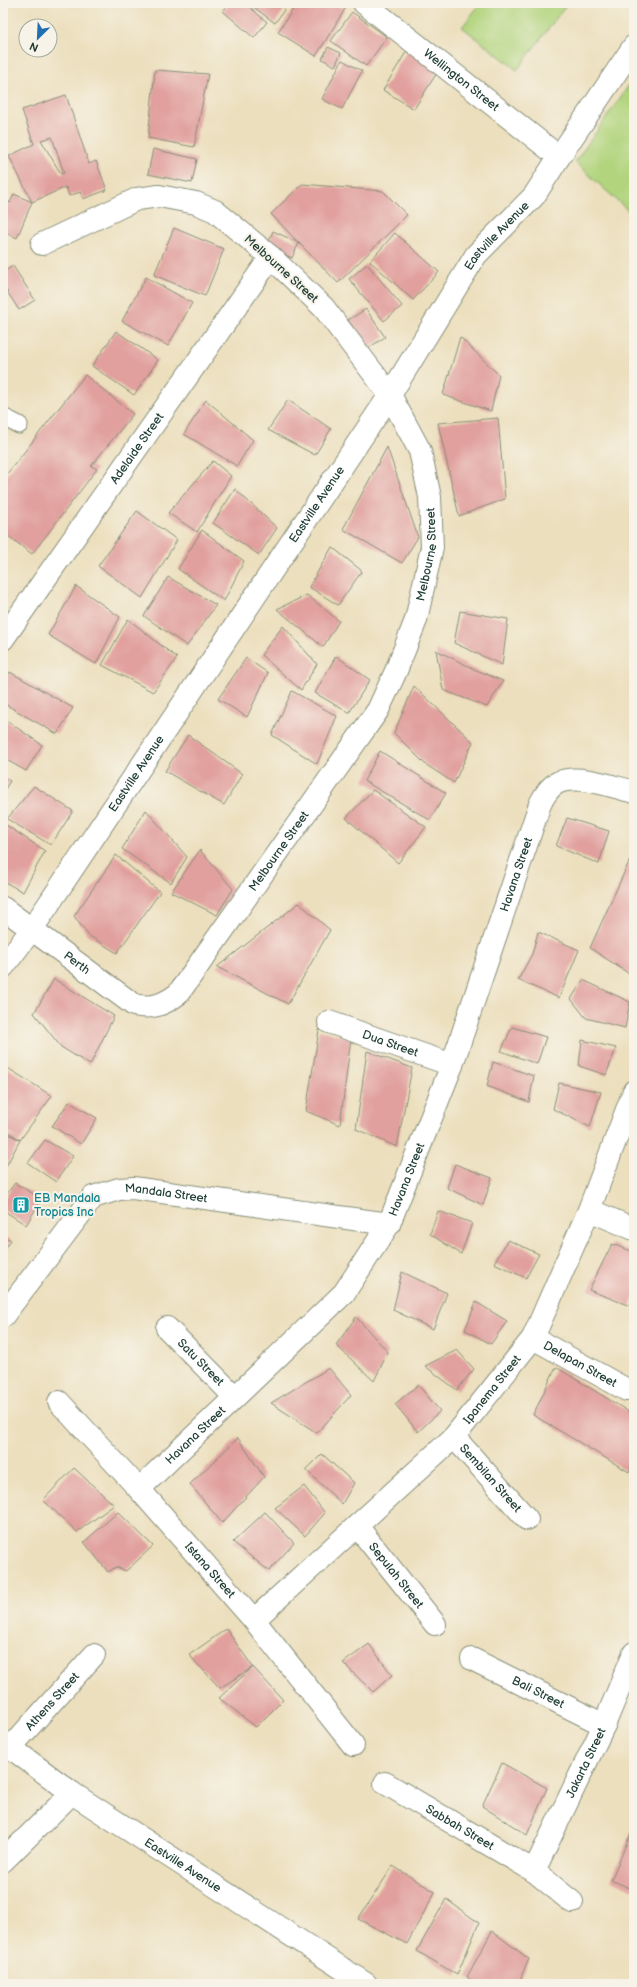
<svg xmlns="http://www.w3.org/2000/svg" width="637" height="1987" viewBox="0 0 637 1987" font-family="'Balsamiq Sans',sans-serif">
	<rect width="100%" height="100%" fill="#f7f3e8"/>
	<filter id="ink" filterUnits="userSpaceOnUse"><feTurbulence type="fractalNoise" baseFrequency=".025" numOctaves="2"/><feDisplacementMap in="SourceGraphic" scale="8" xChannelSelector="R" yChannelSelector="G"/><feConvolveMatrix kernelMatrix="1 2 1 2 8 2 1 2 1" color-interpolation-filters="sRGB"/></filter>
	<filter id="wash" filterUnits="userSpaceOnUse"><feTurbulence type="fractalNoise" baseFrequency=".012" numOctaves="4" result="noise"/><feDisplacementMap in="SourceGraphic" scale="16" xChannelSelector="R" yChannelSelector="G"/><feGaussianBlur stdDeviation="0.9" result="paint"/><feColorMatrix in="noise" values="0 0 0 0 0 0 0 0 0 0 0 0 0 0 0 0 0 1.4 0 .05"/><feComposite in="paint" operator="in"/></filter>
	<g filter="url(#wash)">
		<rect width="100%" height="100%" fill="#ecdfbd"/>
		<g fill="#b1d47d" stroke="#688858">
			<polygon points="481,3 568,3 517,70 462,27"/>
			<polygon points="634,78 634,216 575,162"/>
		</g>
		<g id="blocks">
			<g fill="#e1a09e" fill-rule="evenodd">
				<polygon points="230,3 245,3 267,22 254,38 223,11"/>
				<polygon points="248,3 289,3 275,23"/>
				<polygon points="297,3 335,3 345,9 316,56 278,32"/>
				<polygon points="352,12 387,37 366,66 331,41"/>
				<polygon points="328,47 341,53 335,66 322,59"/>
				<polygon points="408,49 440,68 414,109 383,90"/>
				<polygon points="342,60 362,71 342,109 322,99"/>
				<polygon points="155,70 208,74 194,147 148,138"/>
				<path d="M66,95L89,164L96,161L107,190L83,199L80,192L69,196L66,187L32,202L9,156L34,144L22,110ZM52,137L64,173L61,174L41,140Z"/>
				<polygon points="153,149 197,159 192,183 148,174"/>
				<polygon points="302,184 383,191 407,215 338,283 299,243 292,258 267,246 273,231 299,243 271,214"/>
				<polygon points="14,194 32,202 17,238 3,231 3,200 10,203"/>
				<polygon points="174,228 224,249 205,296 154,275"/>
				<polygon points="395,233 439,272 413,300 370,261"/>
				<polygon points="367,264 402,306 384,321 349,279"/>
				<polygon points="13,266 35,300 19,310 6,290 3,292 3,272"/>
				<polygon points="146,277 192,303 168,346 122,321"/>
				<polygon points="366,309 385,337 367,349 348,320"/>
				<polygon points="116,331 158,360 134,395 92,366"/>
				<polygon points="460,337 499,375 491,411 443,395"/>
				<polygon points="85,375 133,414 91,466 97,469 32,554 3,532 3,479"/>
				<polygon points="206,400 253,440 237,466 184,434"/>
				<polygon points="288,400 331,429 315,455 268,430"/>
				<polygon points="498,418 505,499 459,516 438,423"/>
				<polygon points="387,447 418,537 402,563 343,529"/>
				<polygon points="213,461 231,476 197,532 168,513"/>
				<polygon points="235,489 277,528 259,555 213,523"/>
				<polygon points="137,511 177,540 142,598 98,566"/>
				<polygon points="202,530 244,561 224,601 178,569"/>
				<polygon points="332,547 362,571 338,605 309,587"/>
				<polygon points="168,577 216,605 187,646 144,616"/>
				<polygon points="76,586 120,617 96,664 48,635"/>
				<polygon points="307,595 339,621 323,647 277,609"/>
				<polygon points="460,611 508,619 502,665 454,643"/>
				<polygon points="128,619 177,658 153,692 102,665"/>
				<polygon points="283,626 317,664 301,690 261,655"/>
				<polygon points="436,650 474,669 503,681 487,707 443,690"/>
				<polygon points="336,656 370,680 349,713 315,693"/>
				<polygon points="246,658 268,673 247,717 218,699"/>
				<polygon points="10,672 73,708 57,734 3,703 3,684"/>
				<polygon points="414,686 473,742 454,783 425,764 394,733"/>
				<polygon points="292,691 337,716 317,764 272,735"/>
				<polygon points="3,718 42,745 26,771 3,758"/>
				<polygon points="188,735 242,774 224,805 165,771"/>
				<polygon points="380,751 446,793 430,820 364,781"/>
				<polygon points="3,777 10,781 3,792"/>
				<polygon points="34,786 73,811 51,845 7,819"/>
				<polygon points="373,790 426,827 398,863 346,818"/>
				<polygon points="146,810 187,857 171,883 122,849"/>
				<polygon points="567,818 609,831 599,864 556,846"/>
				<polygon points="6,825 45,851 23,892 3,881 3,830"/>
				<polygon points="200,850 233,889 217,915 171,892"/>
				<polygon points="634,851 634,977 590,948"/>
				<polygon points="116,855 160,892 117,953 88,935 74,916"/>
				<polygon points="299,903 330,930 288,1004 217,967"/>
				<polygon points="538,932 579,950 559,998 518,980 532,954"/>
				<polygon points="54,979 114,1016 90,1065 61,1047 34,1013"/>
				<polygon points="583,980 630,1002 625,1028 586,1018 571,999"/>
				<polygon points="512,1027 546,1037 537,1064 501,1051"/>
				<polygon points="319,1030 351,1038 340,1125 306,1111"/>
				<polygon points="582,1040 616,1048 606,1075 579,1066"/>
				<polygon points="367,1051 412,1068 397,1147 356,1129"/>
				<polygon points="493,1062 534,1076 529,1102 487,1086"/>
				<polygon points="3,1065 52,1096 20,1140 3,1172 3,1131 20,1140 3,1128"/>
				<polygon points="559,1083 601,1092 590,1127 553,1109"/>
				<polygon points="69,1102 97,1118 81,1144 52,1126"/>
				<polygon points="45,1140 73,1156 56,1182 28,1163"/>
				<polygon points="455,1164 492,1178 483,1205 447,1188"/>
				<polygon points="15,1183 42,1199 26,1225 3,1210 3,1199"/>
				<polygon points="438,1211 472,1223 461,1254 430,1234"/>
				<polygon points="3,1236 11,1240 3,1252"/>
				<polygon points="508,1240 539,1254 526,1278 494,1263"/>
				<polygon points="612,1244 634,1252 634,1297 630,1306 589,1290"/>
				<polygon points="402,1272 447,1293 433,1329 393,1310"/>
				<polygon points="476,1302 507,1321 491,1344 465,1330"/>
				<polygon points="356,1317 388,1352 374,1381 336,1345"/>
				<polygon points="457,1350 474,1369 457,1390 425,1366"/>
				<polygon points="556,1367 634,1415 634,1461 629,1472 533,1415"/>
				<polygon points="329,1368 351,1395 317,1433 271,1403"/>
				<polygon points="418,1385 440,1411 418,1432 395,1404"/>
				<polygon points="238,1438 264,1477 222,1523 190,1484"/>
				<polygon points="322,1454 354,1483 342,1504 306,1470"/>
				<polygon points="74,1468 114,1505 77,1532 43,1500"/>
				<polygon points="304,1486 325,1513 305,1536 275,1508"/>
				<polygon points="118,1512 153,1546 126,1571 116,1567 108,1572 84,1542"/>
				<polygon points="265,1512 294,1543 269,1571 233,1542"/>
				<polygon points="226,1629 253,1667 220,1688 189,1655"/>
				<polygon points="369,1644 392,1675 373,1692 343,1663"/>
				<polygon points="253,1667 283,1700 256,1727 219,1698"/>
				<polygon points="502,1763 547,1788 527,1835 482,1806"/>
				<polygon points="634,1826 634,1890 611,1880"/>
				<polygon points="393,1866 435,1892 407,1944 358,1919"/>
				<polygon points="446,1899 479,1923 457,1975 417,1951"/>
				<polygon points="492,1931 529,1959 518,1984 477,1984 467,1977"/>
			</g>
		</g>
	</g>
	<g filter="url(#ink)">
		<use href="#blocks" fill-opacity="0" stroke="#868e78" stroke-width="1"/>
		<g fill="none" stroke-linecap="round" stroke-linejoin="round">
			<g stroke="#868e78" stroke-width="19">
				<polyline id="service" points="3,417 19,425"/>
			</g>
			<g stroke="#868e78" stroke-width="24">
				<g id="minor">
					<path id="s1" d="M364,3L559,157"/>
					<path id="s2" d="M3,639L271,257"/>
					<path id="s3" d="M3,908L134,1005C152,1009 163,1005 178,994L378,710L396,671L416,620L432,547L430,497L420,451L390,395L324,308L271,257L215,211L196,203L159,196L137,199L42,244"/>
					<path id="s4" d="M329,1022L452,1065"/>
					<polyline points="589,1210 634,1229"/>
					<path id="s5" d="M3,1316L93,1197L119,1189L133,1188L389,1224"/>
					<path id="s6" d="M167,1328L235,1397"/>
					<path id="s7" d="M533,1338L627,1390"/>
					<path id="s8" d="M59,1402L139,1489L254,1620L353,1745"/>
					<path id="s9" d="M454,1437L527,1519"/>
					<path id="s10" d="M139,1489L344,1293L389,1224L452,1065L540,804C544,796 549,787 557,783C577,773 614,787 634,792"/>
					<path id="s11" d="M357,1526L435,1624"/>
					<path id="s12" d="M254,1620L454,1437L533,1338L589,1210L634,1091"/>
					<path id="s13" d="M472,1659L604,1725"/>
					<path id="s14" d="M10,1748L94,1655"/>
					<path id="s15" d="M385,1783L534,1871L572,1902"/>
					<polyline points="3,1861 72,1793"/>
					<path id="s16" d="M534,1871L604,1725L634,1653"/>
				</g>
			</g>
			<g stroke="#868e78" stroke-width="24">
				<g id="tertiary">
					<path id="s17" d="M3,967L32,929L390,395L476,255L534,196L559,157L634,46"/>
					<path id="s18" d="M3,1742L72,1793L366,1984"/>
				</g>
			</g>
			<use href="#service" stroke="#fff" stroke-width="17"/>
			<use href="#minor" stroke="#fff" stroke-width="22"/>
			<use href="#tertiary" stroke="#fff" stroke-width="22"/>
		</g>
	</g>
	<defs>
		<g id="building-square" transform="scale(0.9)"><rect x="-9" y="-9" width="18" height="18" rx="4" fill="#0f9aa8" stroke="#f7f3e8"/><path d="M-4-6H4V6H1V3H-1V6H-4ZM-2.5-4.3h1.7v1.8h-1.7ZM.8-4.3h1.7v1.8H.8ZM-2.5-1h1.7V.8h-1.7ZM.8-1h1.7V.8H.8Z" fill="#fff"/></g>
	</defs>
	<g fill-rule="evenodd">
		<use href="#building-square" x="21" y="1205"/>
	</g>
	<g text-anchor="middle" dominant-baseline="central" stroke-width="4" stroke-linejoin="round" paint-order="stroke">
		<g font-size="12" fill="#1f3d34" stroke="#f7f3e8">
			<text stroke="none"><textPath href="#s1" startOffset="124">Wellington Street</textPath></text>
			<text stroke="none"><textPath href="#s17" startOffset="883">Eastville Avenue</textPath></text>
			<text transform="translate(281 269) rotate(42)">Melbourne Street</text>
			<text stroke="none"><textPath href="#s2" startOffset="233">Adelaide Street</textPath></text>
			<text stroke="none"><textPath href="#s17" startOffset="559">Eastville Avenue</textPath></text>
			<text stroke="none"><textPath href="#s3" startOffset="722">Melbourne Street</textPath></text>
			<text stroke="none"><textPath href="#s17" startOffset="235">Eastville Avenue</textPath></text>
			<text stroke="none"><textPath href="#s3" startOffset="385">Melbourne Street</textPath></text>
			<text stroke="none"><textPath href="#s10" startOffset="738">Havana Street</textPath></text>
			<text stroke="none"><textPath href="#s3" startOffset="92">Perth</textPath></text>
			<text stroke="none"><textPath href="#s4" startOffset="65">Dua Street</textPath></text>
			<text stroke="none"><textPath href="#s10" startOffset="414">Havana Street</textPath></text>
			<text stroke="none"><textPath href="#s5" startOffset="224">Mandala Street</textPath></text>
			<text stroke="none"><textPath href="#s6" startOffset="48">Satu Street</textPath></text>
			<text stroke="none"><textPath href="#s7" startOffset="54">Delapan Street</textPath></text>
			<text stroke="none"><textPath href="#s12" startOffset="332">Ipanema Street</textPath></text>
			<text stroke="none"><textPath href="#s10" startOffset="78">Havana Street</textPath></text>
			<text stroke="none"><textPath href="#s9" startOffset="55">Sembilan Street</textPath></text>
			<text stroke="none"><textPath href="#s8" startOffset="226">Istana Street</textPath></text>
			<text stroke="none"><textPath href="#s11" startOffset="63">Sepulah Street</textPath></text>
			<text stroke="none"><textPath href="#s13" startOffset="74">Bali Street</textPath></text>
			<text stroke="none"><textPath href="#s14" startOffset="63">Athens Street</textPath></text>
			<text stroke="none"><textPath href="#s16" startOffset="120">Jakarta Street</textPath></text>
			<text stroke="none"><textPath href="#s15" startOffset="87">Sabbah Street</textPath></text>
			<text stroke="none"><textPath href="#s18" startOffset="218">Eastville Avenue</textPath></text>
		</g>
		<g font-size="12" fill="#0d838f" stroke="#f7f3e8" text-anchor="start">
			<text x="34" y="1198">EB Mandala<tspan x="34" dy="14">Tropics Inc</tspan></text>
		</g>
	</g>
	<rect width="637" height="1987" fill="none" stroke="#f7f3e8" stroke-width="16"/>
	<g transform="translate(38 38) rotate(204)"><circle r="19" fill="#f7f3e8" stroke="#a1aaa0"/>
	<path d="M0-3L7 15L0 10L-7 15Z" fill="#1f6fb2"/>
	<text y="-6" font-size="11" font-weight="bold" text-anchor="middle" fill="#1f3d34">N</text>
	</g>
</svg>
